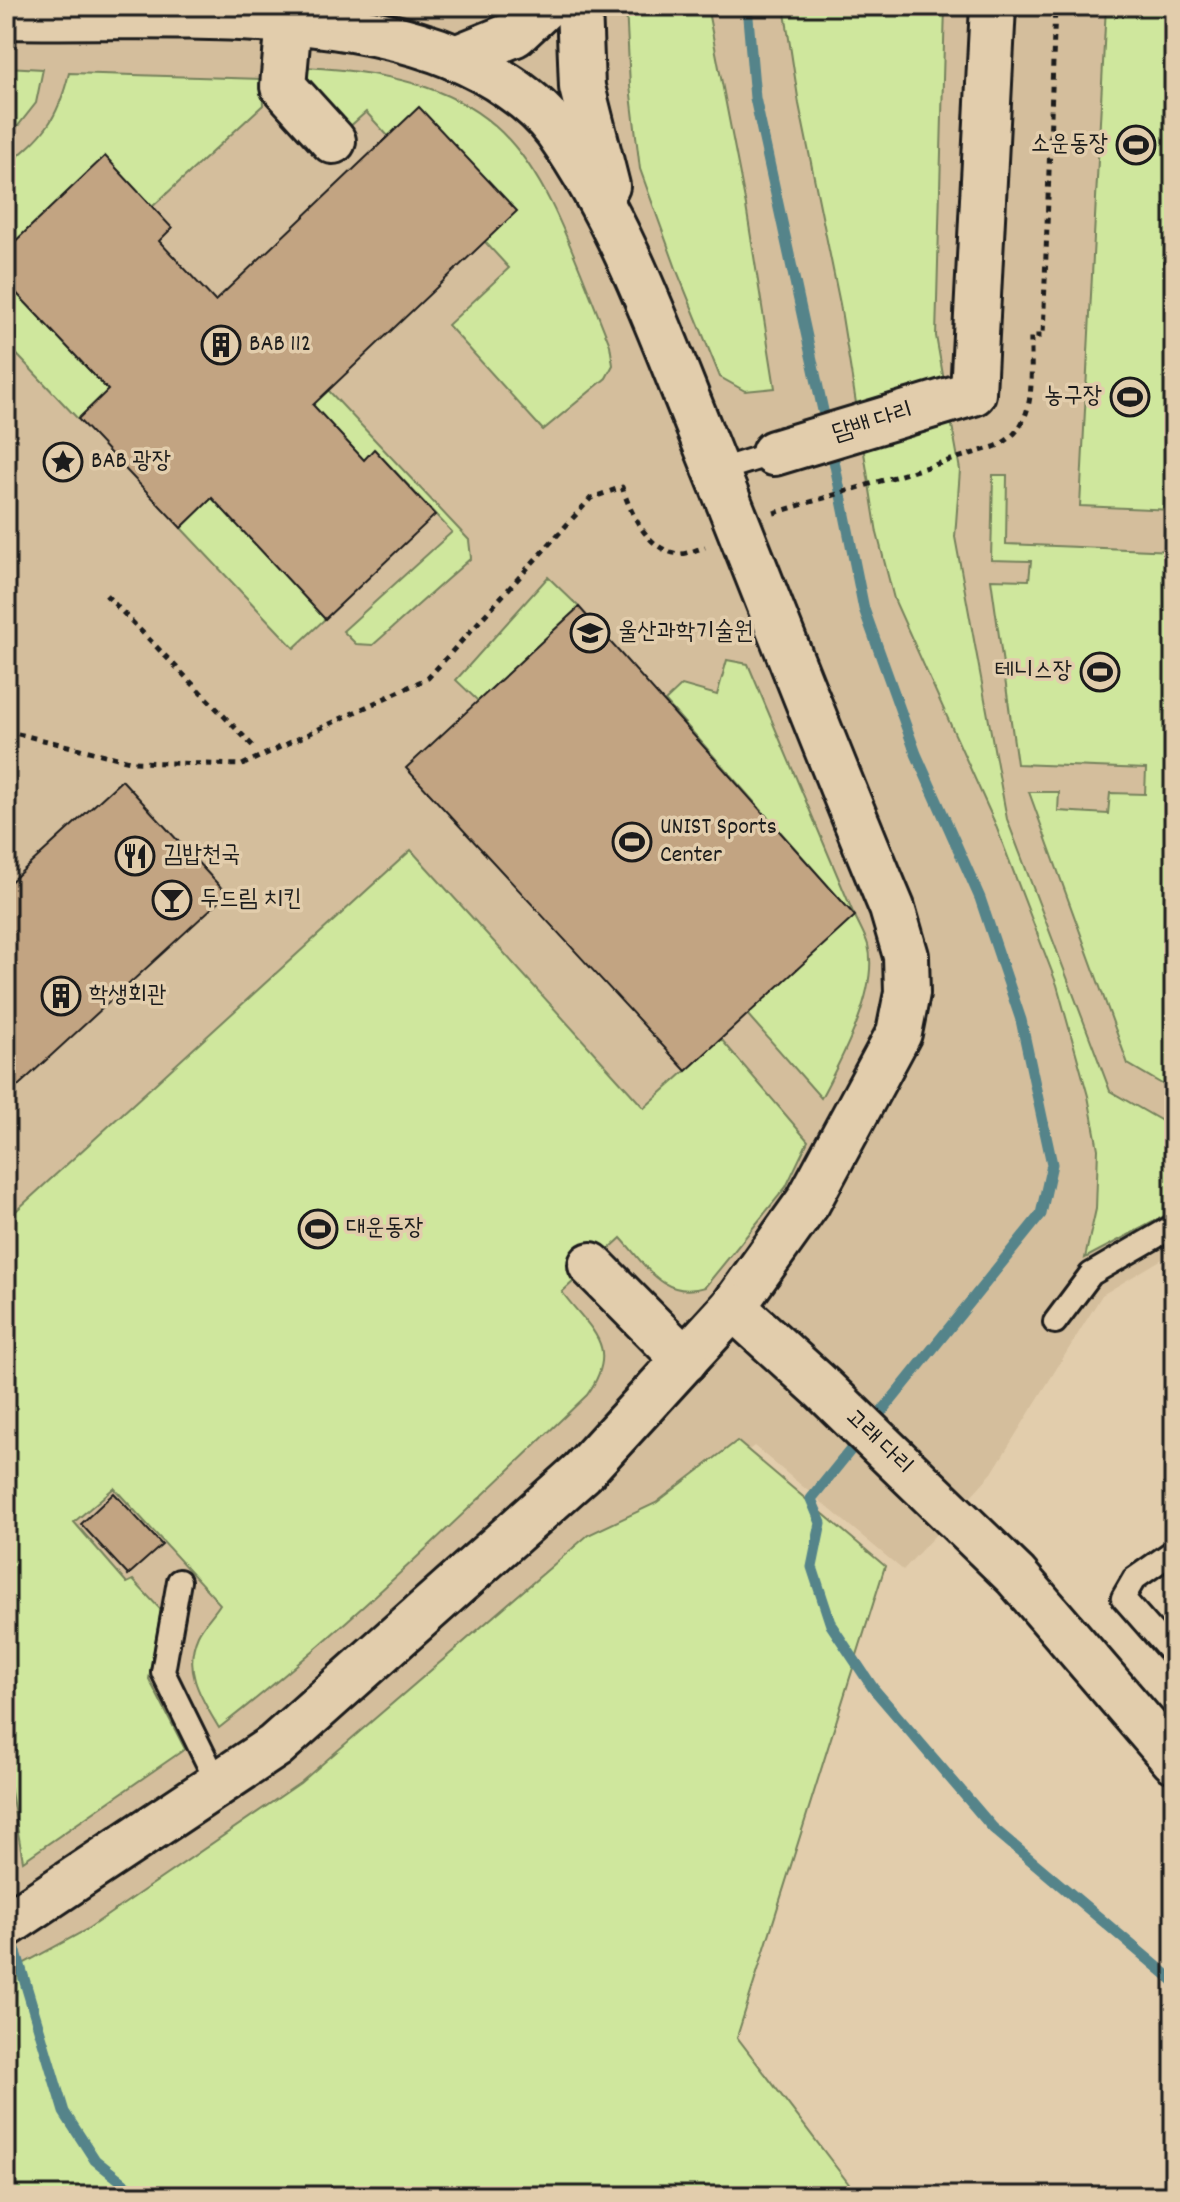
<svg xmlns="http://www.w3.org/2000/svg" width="1180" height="2202" viewBox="0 0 1180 2202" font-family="Dekko,'Poor Story',sans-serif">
	<rect width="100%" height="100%" fill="#e2cdac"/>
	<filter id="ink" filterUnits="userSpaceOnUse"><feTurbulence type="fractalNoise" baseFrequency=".0125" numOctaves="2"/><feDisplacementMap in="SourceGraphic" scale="16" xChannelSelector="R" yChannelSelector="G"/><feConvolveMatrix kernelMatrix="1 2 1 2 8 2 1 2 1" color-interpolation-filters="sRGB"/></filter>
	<g filter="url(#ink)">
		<polygon fill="#d4be9c" points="6,6 441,6 458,11 516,6 1174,6 1174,1252 1102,1295 992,1473 903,1570 754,1446 317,1786 6,1986"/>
		<g fill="#cfe79d" stroke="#76825c" stroke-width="2">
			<polygon points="441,6 516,6 507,13"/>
			<polygon points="626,6 707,6 746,206 775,388 745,391 720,377 677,271 640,169 630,86"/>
			<polygon points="784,6 945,6 936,336 960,470 955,537 1007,819 1110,1091 1174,1128 1174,1211 1085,1258 1096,1209 1098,1149 1088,1096 1057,985 994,821 894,599 877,533 840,304 799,104"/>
			<polygon points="1106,6 1174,6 1174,510 1080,506"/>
			<polygon points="6,67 43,69 36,103 6,141"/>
			<path d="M305,67C523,79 538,166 610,345L613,365L606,378L543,430L448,325L509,268L366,112L347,129L302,81Z"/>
			<path d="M69,73L262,79L263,105L152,207L105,157L6,250V166C44,135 57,122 69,73Z"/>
			<polygon points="6,282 108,390 78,419 6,343"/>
			<polygon points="328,390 469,540 471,558 373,645 356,644 343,631 452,532 375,450 364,460 313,405"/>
			<polygon points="993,475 1007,475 1006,544 1174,551 1174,1091 1128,1064 1029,792 1059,792 1058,811 1108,814 1110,793 1145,794 1146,769 1017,764 991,579 1029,580 1031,561 991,560"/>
			<polygon points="212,498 325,619 294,648 181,528"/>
			<polygon points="548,577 579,607 478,701 456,680"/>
			<polygon points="727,660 748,664 854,915 665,701 682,685 717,695"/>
			<path d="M411,850L644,1108L721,1039L808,1141L786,1187L705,1287C663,1300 647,1266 621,1238L562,1292C590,1330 622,1346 587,1395C468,1509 350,1626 219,1728C202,1699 182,1671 198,1635C203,1624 214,1614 220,1604L114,1488L74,1522L127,1583L133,1580L161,1610L149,1679L185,1749L23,1861L6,1763V1220Z"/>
			<path d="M855,916C859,925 865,935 868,945C880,988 841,1060 821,1098L747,1014Z"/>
			<polygon points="737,1441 885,1566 737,2037 858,2196 6,2196 6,1973 86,1930 300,1783 588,1535 656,1503"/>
		</g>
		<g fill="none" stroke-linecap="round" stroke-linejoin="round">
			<g stroke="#54848a" stroke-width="11">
				<polyline points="747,6 755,98 827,429"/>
				<polyline points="831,446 864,609 916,754 980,898 1021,1020 1052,1164 1041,1214 872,1424"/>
				<polyline points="861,1437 811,1499 821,1523 812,1567 831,1625 873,1688 993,1828 1174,1981"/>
				<polyline points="10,1932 64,2112 95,2160 140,2196"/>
			</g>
		</g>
		<g fill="#c2a482" stroke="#1c1c1c" stroke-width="2">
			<polygon points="419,107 517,211 313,405 364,460 374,449 435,515 325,619 212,498 181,528 78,419 108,390 6,282 6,250 105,156 172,228 159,241 215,301"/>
			<polygon points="579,607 855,916 686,1071 406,768"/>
			<polygon points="122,780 227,894 6,1097 6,886"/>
			<polygon points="114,1493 162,1545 128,1575 81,1524"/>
		</g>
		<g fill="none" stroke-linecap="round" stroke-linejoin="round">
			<g stroke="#1c1c1c" stroke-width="28">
				<g id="lane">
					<polyline points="717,471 774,453"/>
					<polyline points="1055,1322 1091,1274 1174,1226"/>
					<polyline points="1174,1551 1134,1579 1123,1598 1174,1656"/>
					<polyline points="179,1581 163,1672 218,1784"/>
				</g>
			</g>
			<g stroke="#1c1c1c" stroke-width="50">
				<g id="street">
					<polyline points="579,6 582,87 607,186"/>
					<path d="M6,16C145,19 325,4 454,57C490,72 534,99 557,131C621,222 658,326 699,428C764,588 825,749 892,908L906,956L907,993L899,1033L808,1202L733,1307L582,1472L275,1746L6,1925"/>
					<polyline points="289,21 283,86 333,141"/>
					<polyline points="456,58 515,34 545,6"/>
					<polyline points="774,453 973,393 993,6"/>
					<polyline points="591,1265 685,1360"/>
					<polyline points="733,1307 822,1388 1016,1576 1174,1760"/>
				</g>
			</g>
			<g stroke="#1c1c1c" stroke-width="5" stroke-dasharray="6 6" stroke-linecap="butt">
				<path d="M774,513L994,447C1040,428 1030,378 1031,336H1043L1055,6"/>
				<polyline points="106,595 254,747"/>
				<path d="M6,731L134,762L242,765L428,678L591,498L622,487C631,513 647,551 680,554C687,554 698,549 705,547"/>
			</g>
			<use href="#lane" stroke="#e2cdac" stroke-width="22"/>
			<use href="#street" stroke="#e2cdac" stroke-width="44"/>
		</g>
	</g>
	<defs>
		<g id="stadium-ring" transform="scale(2)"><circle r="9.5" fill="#e2cdac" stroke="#1c1c1c" stroke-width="1.5"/><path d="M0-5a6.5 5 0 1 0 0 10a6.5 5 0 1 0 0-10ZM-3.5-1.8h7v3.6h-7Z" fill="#1c1c1c"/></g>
		<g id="building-ring" transform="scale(2)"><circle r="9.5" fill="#e2cdac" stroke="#1c1c1c" stroke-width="1.5"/><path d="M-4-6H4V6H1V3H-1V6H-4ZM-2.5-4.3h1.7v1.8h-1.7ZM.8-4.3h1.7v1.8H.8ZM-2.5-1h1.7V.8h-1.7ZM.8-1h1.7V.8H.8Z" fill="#1c1c1c"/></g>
		<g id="sight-ring" transform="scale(2)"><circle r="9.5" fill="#e2cdac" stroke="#1c1c1c" stroke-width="1.5"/><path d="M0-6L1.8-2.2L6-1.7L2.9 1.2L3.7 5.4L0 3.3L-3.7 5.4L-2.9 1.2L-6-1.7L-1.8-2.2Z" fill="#1c1c1c"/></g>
		<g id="university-ring" transform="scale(2)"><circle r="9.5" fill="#e2cdac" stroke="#1c1c1c" stroke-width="1.5"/><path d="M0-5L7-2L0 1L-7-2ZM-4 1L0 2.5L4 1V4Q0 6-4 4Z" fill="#1c1c1c"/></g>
		<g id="restaurant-ring" transform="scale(2)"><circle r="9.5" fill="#e2cdac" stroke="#1c1c1c" stroke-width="1.5"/><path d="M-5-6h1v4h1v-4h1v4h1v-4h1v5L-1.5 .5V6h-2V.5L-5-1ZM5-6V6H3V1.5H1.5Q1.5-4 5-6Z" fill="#1c1c1c"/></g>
		<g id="bar-ring" transform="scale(2)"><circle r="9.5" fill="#e2cdac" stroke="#1c1c1c" stroke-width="1.5"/><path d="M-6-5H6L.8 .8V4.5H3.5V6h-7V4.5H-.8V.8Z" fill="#1c1c1c"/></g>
	</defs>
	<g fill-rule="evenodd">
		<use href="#stadium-ring" x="1136" y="145"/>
		<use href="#building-ring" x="221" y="345"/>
		<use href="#stadium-ring" x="1130" y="397"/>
		<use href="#sight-ring" x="63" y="462"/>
		<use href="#university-ring" x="590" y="633"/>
		<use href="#stadium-ring" x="1100" y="672"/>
		<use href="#stadium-ring" x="632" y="842"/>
		<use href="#restaurant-ring" x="135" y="856"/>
		<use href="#bar-ring" x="172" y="900"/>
		<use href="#building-ring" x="61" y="996"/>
		<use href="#stadium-ring" x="318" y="1229"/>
	</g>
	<g text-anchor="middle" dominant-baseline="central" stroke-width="7" stroke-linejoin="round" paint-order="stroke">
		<g font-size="24" fill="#1c1c1c" stroke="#e2cdac" text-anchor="start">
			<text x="1108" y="145" text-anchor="end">소운동장</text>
			<text x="249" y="345">BAB 112</text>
			<text x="1102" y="397" text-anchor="end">농구장</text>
			<text x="91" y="462">BAB 광장</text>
			<text x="618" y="633">울산과학기술원</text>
			<text x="1072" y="672" text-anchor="end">테니스장</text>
			<text x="660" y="828">UNIST Sports<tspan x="660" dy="28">Center</tspan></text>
			<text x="163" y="856">김밥천국</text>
			<text x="200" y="900">두드림 치킨</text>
			<text x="89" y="996">학생회관</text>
			<text x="346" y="1229">대운동장</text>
		</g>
		<g font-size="24" fill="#1c1c1c" stroke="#e2cdac">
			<text transform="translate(873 423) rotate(-17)">담배 다리</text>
			<text transform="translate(878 1443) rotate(44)">고래 다리</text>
		</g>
	</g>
	<rect width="1180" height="2202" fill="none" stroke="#e2cdac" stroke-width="32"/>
	<rect x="16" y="16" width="1148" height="2170" fill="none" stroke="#1c1c1c" stroke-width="3" filter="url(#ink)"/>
</svg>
